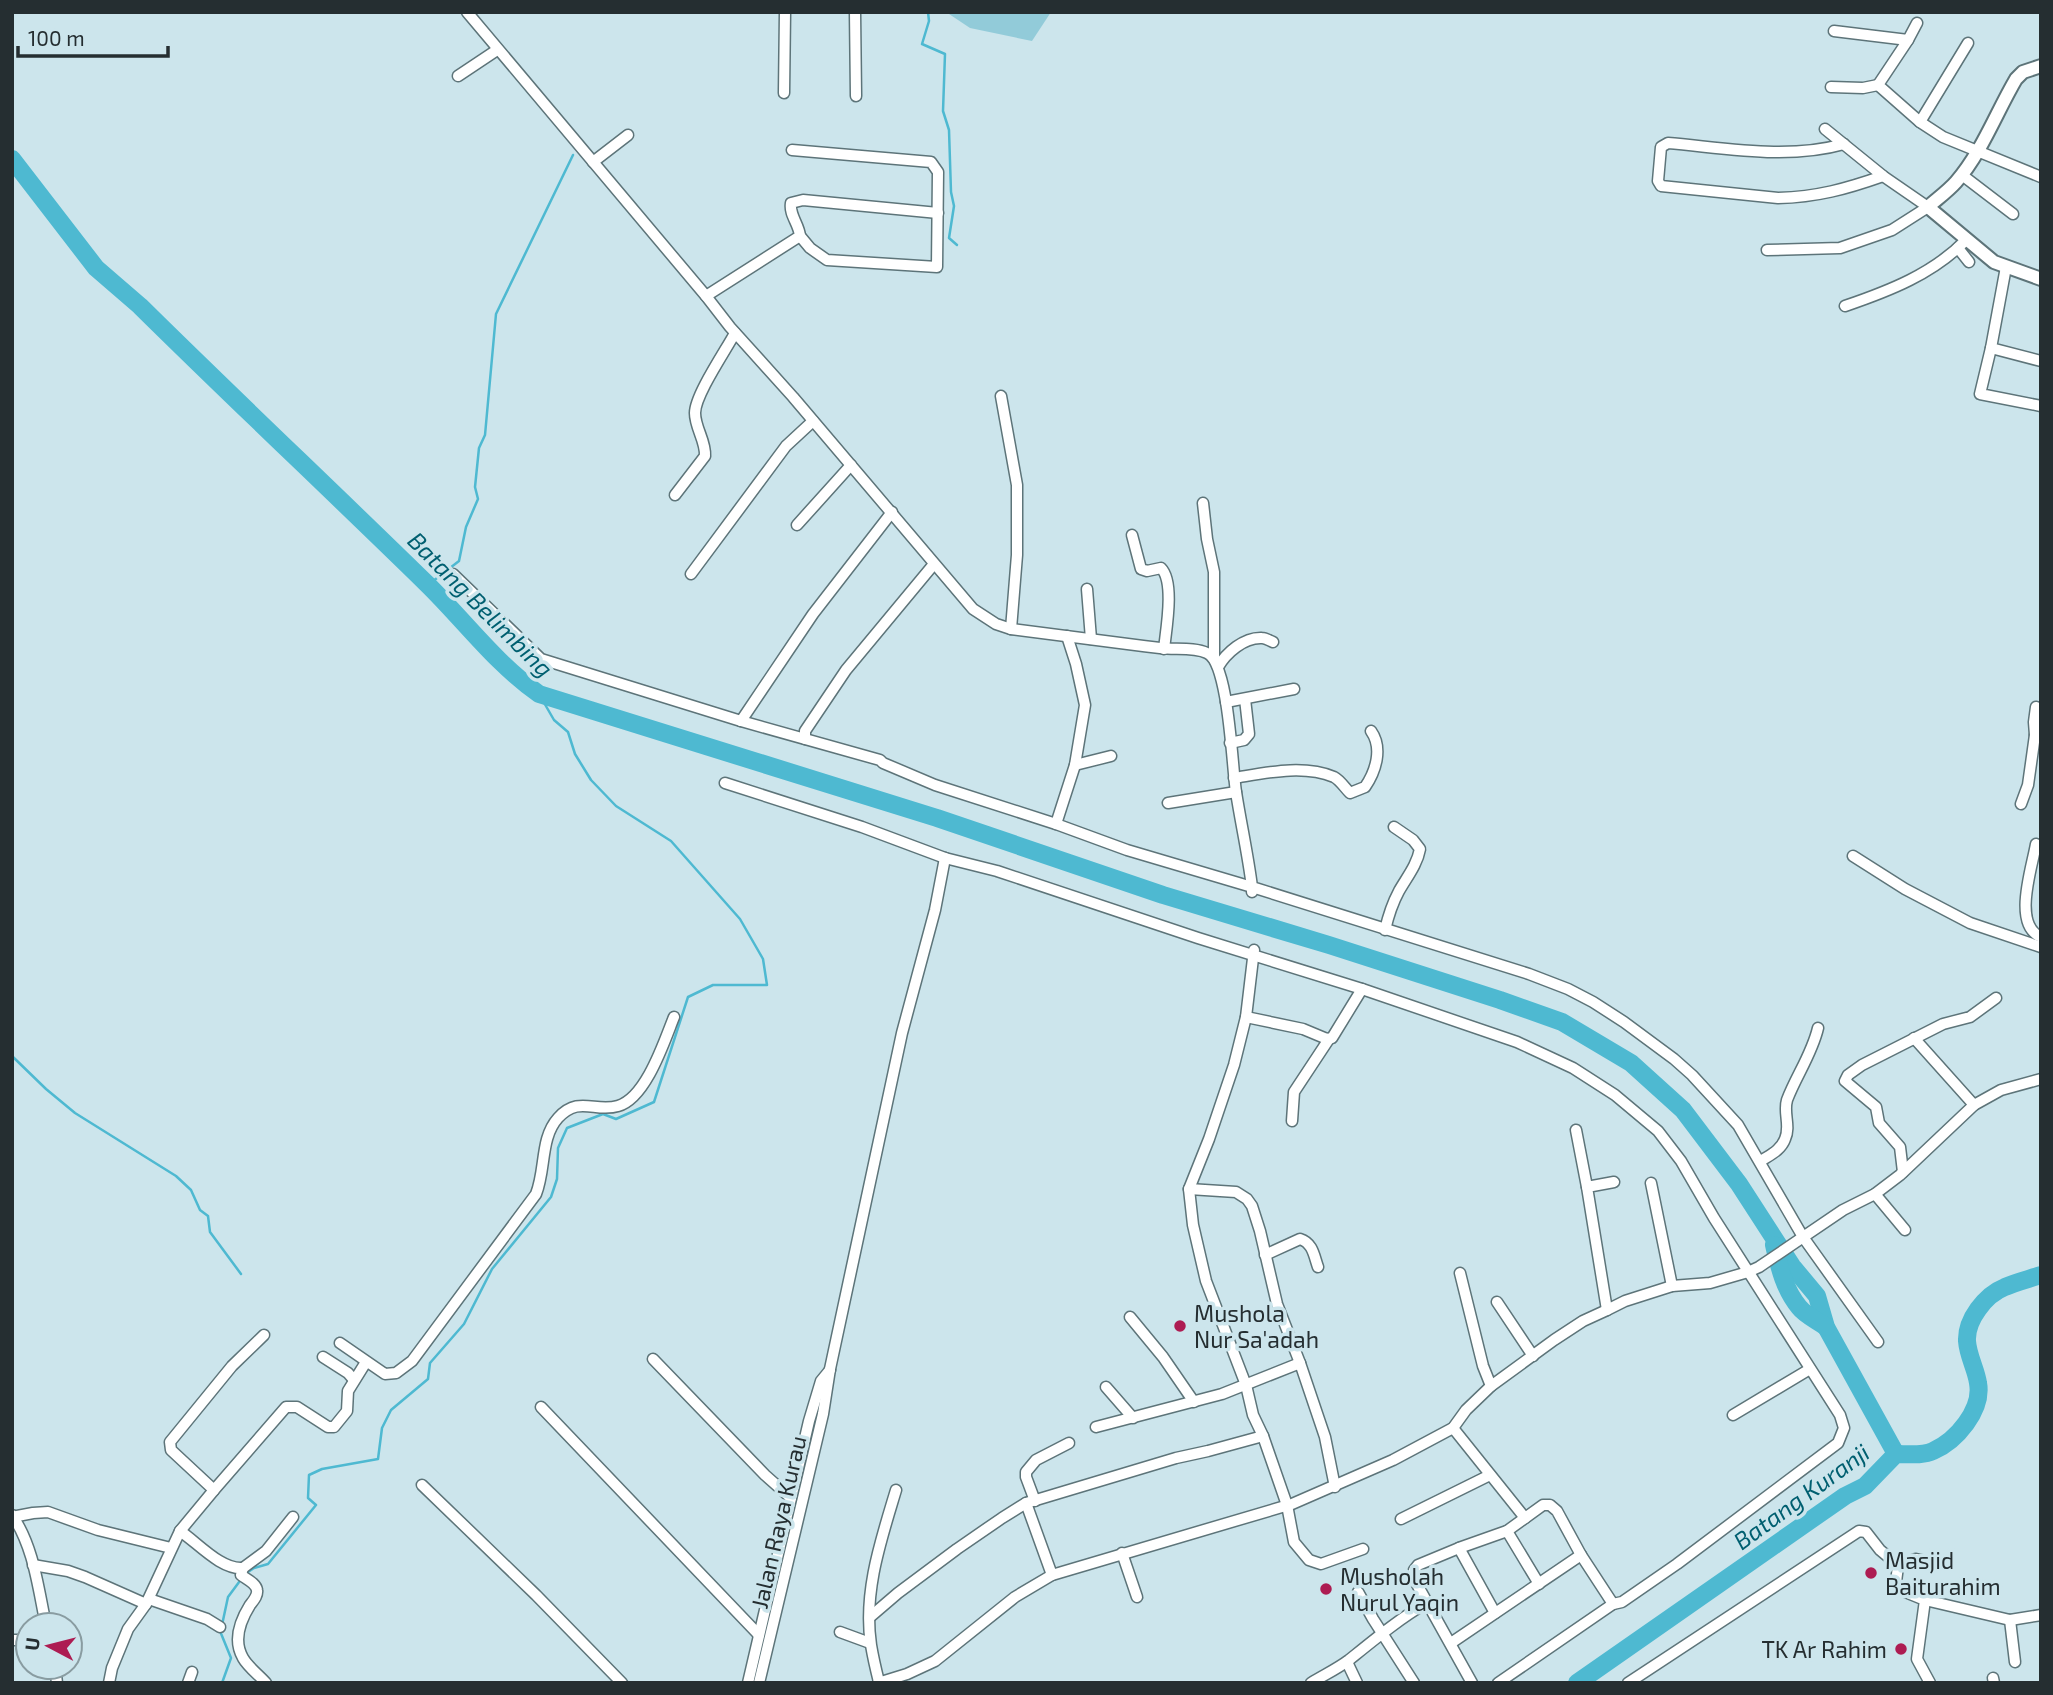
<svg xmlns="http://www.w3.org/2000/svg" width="2053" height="1695" viewBox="0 0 2053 1695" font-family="'Exo 2',sans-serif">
	<rect width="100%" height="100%" fill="#cce5ec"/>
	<polygon fill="#92cbd9" points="946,12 1051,12 1032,41 970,28"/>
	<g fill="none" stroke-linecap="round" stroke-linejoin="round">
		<g stroke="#4eb9d1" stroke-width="2.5">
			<polyline points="928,12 929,21 922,44 945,54 943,111 949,130 951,192 954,206 949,238 957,245"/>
			<polyline points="428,585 459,561 466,527 478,499 475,487 479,448 485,435 496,314 573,155"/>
			<polyline points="12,1056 46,1089 75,1113 176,1176 191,1190 200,1210 208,1216 210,1232 241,1274"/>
			<polyline points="222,1625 228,1597 245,1574 254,1568 268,1564 316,1505 308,1498 309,1475 322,1469 378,1459 382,1428 391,1410 428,1379 430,1363 464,1324 492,1269 551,1197 557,1179 558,1148 567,1128 603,1114 616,1119 654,1102 688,997 713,985 767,985 763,959 740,919 671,841 616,806 591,780 575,754 568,732 554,720 539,694"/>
			<polyline points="220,1631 231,1658 222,1683"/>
		</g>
		<g stroke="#4eb9d1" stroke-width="18">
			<path d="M12,159L96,268L140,306C234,399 331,490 426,583C464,620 495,663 539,694L937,818L1163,895L1329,945L1500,1000L1562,1022L1631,1063L1683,1110L1739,1184L1792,1266L1817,1296L1826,1327L1896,1454"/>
			<path d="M1774,1245C1779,1266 1784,1289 1799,1307C1805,1315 1818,1321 1826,1327"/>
			<path d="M1577,1683L1845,1496L1865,1486L1896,1454C1907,1454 1923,1456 1933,1451C1956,1441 1983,1410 1978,1383C1976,1369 1968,1356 1967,1341C1966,1320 1985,1295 2005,1287C2016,1282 2029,1279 2041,1275"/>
		</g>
		<g stroke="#5d7479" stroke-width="13">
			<g id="minor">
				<path d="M467,12L706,296L730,327L793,397L973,609L996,624L1011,629C1060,635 1110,642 1160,648C1174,650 1194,647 1207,653C1229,663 1232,767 1236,792C1241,824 1248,855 1252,887L1529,974L1568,989L1593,1002L1624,1022L1674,1059L1692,1075L1738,1125L1803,1237L1878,1342"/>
				<polyline points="855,12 856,96"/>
				<polyline points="1917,23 1908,40 1878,85 1920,122 1943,137 2041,177"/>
				<polyline points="1834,31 1908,40"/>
				<polyline points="458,76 497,50"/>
				<polyline points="1831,87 1863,88 1878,85"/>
				<polyline points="784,93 785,12"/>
				<polyline points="1920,122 1968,43"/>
				<path d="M1844,144C1787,160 1726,148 1668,143L1661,147L1658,181L1661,186L1778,198C1817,197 1846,189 1883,176"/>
				<polyline points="792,150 931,162 938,172 937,267 827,260 810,248 800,236"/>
				<polyline points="593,162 628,135"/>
				<polyline points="1962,175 2013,214"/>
				<polyline points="1958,248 1969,262"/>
				<polyline points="1767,250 1840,248 1892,230 1928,207 1883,176 1825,129"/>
				<polyline points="2006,267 1991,348 2041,361"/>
				<path d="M706,296L800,236C799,224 789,215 791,203L803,200L938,213"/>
				<path d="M1845,306C1889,291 1933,274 1966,240"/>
				<polyline points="1991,348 1980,394 2041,406"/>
				<polyline points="1001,396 1017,485 1017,555 1011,629"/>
				<path d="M675,495L705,456C706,441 695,428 695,413C695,395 726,350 735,333"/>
				<polyline points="1203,503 1207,539 1214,572 1214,659"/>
				<polyline points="797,525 851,465"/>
				<path d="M1132,535L1141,569L1147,571L1161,568C1175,582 1166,630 1164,649"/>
				<polyline points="453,574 541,659 741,721 880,760 883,763 935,785 1056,824"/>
				<polyline points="691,574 786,446 813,421"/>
				<polyline points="1087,589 1091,639"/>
				<polyline points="1067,636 1076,664 1085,705 1075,765 1056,824 1127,850 1252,887 1252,892"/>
				<path d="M1218,667C1226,653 1244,637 1262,638C1266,638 1270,641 1273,642"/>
				<polyline points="1226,702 1294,689"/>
				<polyline points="741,721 813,614 892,512"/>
				<polyline points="2035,735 2034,722 2036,707"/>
				<polyline points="805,739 805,731 846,670 934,564"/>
				<polyline points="1230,743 1244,740 1249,734 1245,699"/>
				<polyline points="1075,765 1111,756"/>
				<path d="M1234,778C1265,773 1303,764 1334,777C1340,780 1345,788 1350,793L1365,787C1376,771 1383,748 1371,731"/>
				<polyline points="725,783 862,827 945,858 997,871 1198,938 1362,989 1517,1042 1573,1068 1615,1095 1658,1131 1681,1161 1714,1218 1840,1415 1844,1428 1838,1443 1677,1564 1622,1602 1613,1604 1498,1683"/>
				<polyline points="1168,803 1236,792"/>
				<polyline points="2021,804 2028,785 2035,735 2041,737"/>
				<path d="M2036,844C2032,868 2012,925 2041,937"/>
				<polyline points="1853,856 1905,889 1970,923 2041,947"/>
				<path d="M1385,930C1388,917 1392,904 1399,891C1407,877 1417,865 1420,849L1413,840L1394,827"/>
				<polyline points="1254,950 1246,1017 1234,1065 1209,1139 1189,1189 1193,1225 1206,1281 1246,1385 1253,1415 1263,1436 1287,1505 1294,1542 1309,1560 1321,1564 1363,1549"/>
				<polyline points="1246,1017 1303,1029 1327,1039 1332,1038 1362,989"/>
				<polyline points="1914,1038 1974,1105"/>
				<polyline points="1292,1121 1294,1092 1329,1039"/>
				<polyline points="1576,1130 1587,1187"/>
				<path d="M1761,1161C1770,1155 1781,1150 1785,1139C1791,1126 1783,1113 1787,1100C1796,1076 1812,1054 1818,1028"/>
				<polyline points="1903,1172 1900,1147 1879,1123 1876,1107 1845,1081 1848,1075 1862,1065 1943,1024 1970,1017 1996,998"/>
				<polyline points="1651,1183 1672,1286"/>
				<polyline points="1189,1189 1236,1192 1247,1199 1252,1206 1260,1231 1277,1304 1300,1363 1325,1437 1335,1487"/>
				<polyline points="1875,1194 1905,1230"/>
				<path d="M1265,1255L1300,1239C1313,1243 1314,1256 1318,1267"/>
				<polyline points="1460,1273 1483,1366 1491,1386"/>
				<polyline points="1497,1302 1533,1356"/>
				<polyline points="1607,1310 1587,1187 1614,1182"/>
				<polyline points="1130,1317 1163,1357 1194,1402"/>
				<path d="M340,1343L385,1374L396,1373L412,1361L536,1194C546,1169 540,1138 558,1118C579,1095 595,1113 618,1106C646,1098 664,1042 674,1017"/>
				<polyline points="323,1357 348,1373 354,1380"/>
				<polyline points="653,1359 765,1475 791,1498"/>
				<polyline points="1106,1387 1133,1418"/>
				<polyline points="541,1407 759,1635"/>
				<polyline points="1733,1415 1810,1369"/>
				<polyline points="1096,1427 1222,1394 1300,1363"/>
				<polyline points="1453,1428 1525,1518"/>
				<polyline points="422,1485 536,1595 622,1683"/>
				<polyline points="214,1490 171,1450 170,1442 232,1366 264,1335"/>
				<polyline points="1035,1501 1026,1477 1026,1472 1036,1460 1069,1443"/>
				<polyline points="1026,1503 1052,1575"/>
				<path d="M12,1515C34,1547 38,1588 46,1625"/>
				<polyline points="12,1517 33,1513 48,1512 98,1530 171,1548"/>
				<polyline points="1401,1519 1490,1475"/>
				<path d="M180,1531C198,1543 221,1570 243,1568"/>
				<polyline points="1507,1531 1539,1584"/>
				<polyline points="1459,1548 1495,1613"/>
				<polyline points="1122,1553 1137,1597"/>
				<polyline points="33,1565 68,1571 85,1577 146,1604"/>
				<path d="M1898,1565C1898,1573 1894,1582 1898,1589L1925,1600L1917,1659L1930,1683"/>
				<polyline points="1898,1565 1916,1559 1936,1563"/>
				<polyline points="1358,1592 1373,1619 1414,1683"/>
				<polyline points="149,1599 207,1619 220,1627"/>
				<polyline points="1925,1600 2010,1620 2041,1615"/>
				<polyline points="870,1617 898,1593 957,1549 1002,1518 1026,1503 1176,1458 1208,1451 1263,1436"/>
				<polyline points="2010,1620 2015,1662"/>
				<polyline points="840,1632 870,1643"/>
				<polyline points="12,1640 28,1640"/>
				<polyline points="1451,1643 1581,1555"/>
				<polyline points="1347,1662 1357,1683"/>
				<polyline points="55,1667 57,1683"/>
				<polyline points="1993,1678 1994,1683"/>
				<path d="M879,1682C876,1670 873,1657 871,1645C863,1592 881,1540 896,1490"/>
				<polyline points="109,1683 112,1668 128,1629 146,1604 180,1531 214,1490 286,1407 297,1407 328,1427 334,1427 347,1411 348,1391 366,1362"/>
				<polyline points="188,1683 192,1672"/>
				<path d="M266,1683C259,1675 248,1667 243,1658C233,1641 240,1621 250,1605C253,1601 258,1596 257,1590C256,1583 246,1579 241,1575L243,1568L266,1551L293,1517"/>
				<polyline points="748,1683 809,1421 821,1381 830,1370"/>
				<polyline points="759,1683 823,1414 830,1369 902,1033 935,910 945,858"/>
				<polyline points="878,1683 907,1674 935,1661 1015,1597 1052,1575 1292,1504 1393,1460 1453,1428 1466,1410 1491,1386 1554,1340 1583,1321 1607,1310 1625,1301 1672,1286 1710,1283 1748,1272 1759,1267 1843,1210 1875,1194 1900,1175 1974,1105 2001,1090 2041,1079"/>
				<path d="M1311,1683C1324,1675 1337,1669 1349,1660C1375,1639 1399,1619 1428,1602"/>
				<polyline points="1472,1683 1414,1579 1414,1570 1418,1565 1459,1548 1507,1531 1543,1505 1550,1505 1557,1511 1581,1555 1613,1604"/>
				<polyline points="1628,1683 1859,1531 1866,1532 1880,1550 1898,1565"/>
			</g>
		</g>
		<g stroke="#5d7479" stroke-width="16">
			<path id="tertiary" d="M2041,66L2023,72L2016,79C1996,113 1982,152 1956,182C1948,191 1937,199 1928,207L1994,262L2041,279"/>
		</g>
		<use href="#minor" stroke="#fff" stroke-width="10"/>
		<use href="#tertiary" stroke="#fff" stroke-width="12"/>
	</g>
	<g fill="#ad1c52" stroke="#cce5ec" stroke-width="2.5">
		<circle cx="1180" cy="1326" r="7"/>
		<circle cx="1871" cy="1573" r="7"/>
		<circle cx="1326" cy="1589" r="7"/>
		<circle cx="1901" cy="1649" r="7"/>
	</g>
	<g text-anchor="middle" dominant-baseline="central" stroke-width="7" stroke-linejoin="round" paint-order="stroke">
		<g font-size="23" fill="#252e31" stroke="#cce5ec" text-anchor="start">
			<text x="1194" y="1313">Mushola<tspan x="1194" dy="26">Nur Sa'adah</tspan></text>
			<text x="1885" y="1560">Masjid<tspan x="1885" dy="26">Baiturahim</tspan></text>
			<text x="1340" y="1576">Musholah<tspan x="1340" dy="26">Nurul Yaqin</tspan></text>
			<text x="1887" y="1649" text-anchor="end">TK Ar Rahim</text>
		</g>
		<g font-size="23" fill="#252e31" stroke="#cce5ec">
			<text transform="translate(778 1522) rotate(-77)">Jalan Raya Kurau</text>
		</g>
		<g font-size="24" font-style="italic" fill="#005f70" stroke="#cce5ec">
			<text transform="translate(481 604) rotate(45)">Batang Belimbing</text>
			<text transform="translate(1801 1496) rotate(-36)">Batang Kuranji</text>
		</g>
	</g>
	<rect width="2053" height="1695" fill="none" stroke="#252e31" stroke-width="28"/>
	<g transform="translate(49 1646) rotate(277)"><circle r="33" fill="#cce5ec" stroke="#899ca1" stroke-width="2"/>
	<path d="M0-5L12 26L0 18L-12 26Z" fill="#ad1c52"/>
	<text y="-10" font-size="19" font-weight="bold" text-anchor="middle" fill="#252e31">U</text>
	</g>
	<path d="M18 46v10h150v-10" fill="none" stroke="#252e31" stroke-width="3.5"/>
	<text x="28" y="46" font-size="21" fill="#252e31" stroke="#cce5ec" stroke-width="5" paint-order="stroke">100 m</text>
</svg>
